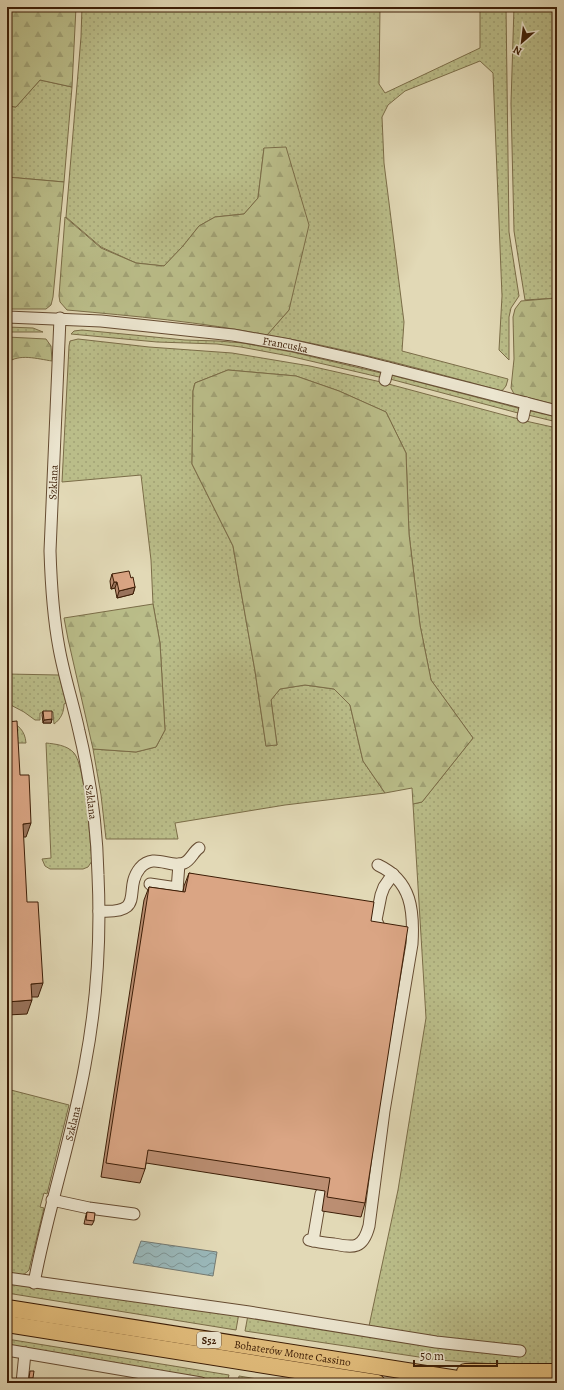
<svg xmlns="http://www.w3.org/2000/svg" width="564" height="1390" viewBox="0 0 564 1390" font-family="Alegreya,serif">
	<defs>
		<pattern id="grass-dots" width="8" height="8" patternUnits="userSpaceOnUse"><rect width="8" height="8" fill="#babd89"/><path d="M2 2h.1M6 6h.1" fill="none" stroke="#a1a275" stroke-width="1.8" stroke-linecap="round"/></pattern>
		<pattern id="forest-firs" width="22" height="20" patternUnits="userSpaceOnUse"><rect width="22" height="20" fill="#babd89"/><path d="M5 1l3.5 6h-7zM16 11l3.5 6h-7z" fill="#a1a275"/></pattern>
		<pattern id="water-waves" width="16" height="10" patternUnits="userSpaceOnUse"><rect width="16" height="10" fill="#99b7b9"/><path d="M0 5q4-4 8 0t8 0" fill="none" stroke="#7e9494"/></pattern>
	</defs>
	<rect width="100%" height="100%" fill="#e2d9b6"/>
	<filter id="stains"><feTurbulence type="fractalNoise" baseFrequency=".005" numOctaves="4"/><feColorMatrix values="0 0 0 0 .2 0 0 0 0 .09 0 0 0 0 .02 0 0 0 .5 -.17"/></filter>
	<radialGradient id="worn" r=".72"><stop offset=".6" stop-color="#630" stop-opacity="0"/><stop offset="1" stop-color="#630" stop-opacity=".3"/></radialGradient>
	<g fill="url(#grass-dots)" stroke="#7b6d48">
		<path d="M82,7H380L379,84L385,93L480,48V7H506L509,232L519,296L511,308L509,317V360L499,350L502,296L493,73L480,61L405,91L388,105L382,117L384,163L404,322L402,351L508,379L506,386L502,391C424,370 346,348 267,335L289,310L264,148L258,198L244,214L215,217L199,226L183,246L164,266L136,263L101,247L66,217L81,37Z"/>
		<polygon points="514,7 557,7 557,298 525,300 514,231 511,103"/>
		<polygon points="40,80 72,87 64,182 7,177 7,106 16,107"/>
		<polygon points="7,327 33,328 43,332 7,332"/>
		<polygon points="82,330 185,340 218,341 243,343 292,352 381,373 381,375 379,377 289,356 241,347 217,344 157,342 71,334 74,331"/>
		<polygon points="78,339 149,347 232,353 310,366 381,382 530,422 557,428 557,1366 523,1366 439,1360 245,1331 248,1315 435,1346 524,1355 524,1349 439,1338 369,1326 398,1190 426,1018 413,804 422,802 473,738 431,680 420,625 409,534 406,453 386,412 339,391 296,376 228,370 195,383 193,391 192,464 233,546 255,671 266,746 277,745 271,700 280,689 305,685 334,689 350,705 363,761 385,793 285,805 175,823 178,839 106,839 101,795 93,749 136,752 156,747 165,730 160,643 153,604 151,560 141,475 62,482 69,346 70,341"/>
		<polygon points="391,375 518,408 519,411 518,413 390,379"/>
		<polygon points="531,411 557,417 557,422 528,415"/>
		<path d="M7,674L59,675L66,703L64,704C64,712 61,719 54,724L53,712L40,713V720H35L24,712L7,703Z"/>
		<path d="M7,719C18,725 25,730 26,743H17L7,734Z"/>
		<path d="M46,743C55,744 67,745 74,753C85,765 90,841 92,861L88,867L83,869H50L45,866L42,859L51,858Z"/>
		<path d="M7,1089L69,1105L47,1194L44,1193L40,1207L44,1208L29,1270C23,1277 16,1276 7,1275Z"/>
		<polygon points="7,1281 239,1313 236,1330 7,1293"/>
		<polygon points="7,1339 229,1375 227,1382 7,1345"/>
		<polygon points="239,1376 282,1383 238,1383"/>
	</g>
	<g fill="url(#forest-firs)" stroke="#7b6d48">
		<polygon points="7,7 76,7 72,87 40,80 16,107 7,106"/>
		<path d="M286,147L309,225L289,310L267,335C201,322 134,316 67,310L60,302L59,296L65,217L101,248L136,263L164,266L183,246L199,226L215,217L244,214L258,198L264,148Z"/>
		<polygon points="7,177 64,182 53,297 51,305 46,309 7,309"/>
		<polygon points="557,298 557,405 514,394 511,388 514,359 513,317 515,309 521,301"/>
		<path d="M7,337L46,339L51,346L52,361C38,359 19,353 7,363Z"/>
		<polygon points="228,370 296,376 339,391 386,412 406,453 409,534 420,625 431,680 473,738 422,802 413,804 412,788 385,793 363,761 350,705 334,689 305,685 280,689 271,700 277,745 266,746 255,671 233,546 192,464 193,391 195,383"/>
		<polygon points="153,604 160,643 165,730 156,747 136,752 93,749 68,639 64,618"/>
	</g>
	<polygon fill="url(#water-waves)" stroke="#747971" points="141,1241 217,1252 213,1276 133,1263"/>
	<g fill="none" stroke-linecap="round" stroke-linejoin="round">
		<g stroke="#664c32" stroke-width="13">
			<g id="minor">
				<path id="s1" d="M7,317L101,321L233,335L290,345L361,361L557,411"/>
				<polyline points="385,380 388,368"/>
				<polyline points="523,417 526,403"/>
				<polyline points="150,884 177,888"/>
				<polyline points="176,903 179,864"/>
				<path d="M99,911C148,914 122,890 140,868C154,852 170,869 184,863C191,860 193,852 199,848"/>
				<polyline points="385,933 380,929 376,920 381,895 384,887 393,874"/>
				<polyline points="52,1200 89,1208 134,1214"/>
				<path d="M309,1240C317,1242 325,1243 334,1244C354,1248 363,1249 369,1226L384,1111L412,944C414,911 412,881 378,865"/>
				<polyline points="313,1241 321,1194"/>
				<polyline points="7,1278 249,1312 436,1342 520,1351"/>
				<path id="s2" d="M34,1283C48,1209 72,1138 85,1065C97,1002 101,939 98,875C97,828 90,777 79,731C73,703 64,676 59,648C53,616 51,583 50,551L60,318"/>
				<polyline points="7,1350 201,1383"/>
				<polyline points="22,1383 25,1353"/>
			</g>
		</g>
		<g stroke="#3c1d06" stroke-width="18">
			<g id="highway">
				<path id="s3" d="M7,1308L483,1383"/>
				<polyline points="7,1324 377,1383"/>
				<polyline points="465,1372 557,1372"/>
			</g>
		</g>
		<use href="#minor" stroke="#ece6d0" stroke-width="11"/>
		<use href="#highway" stroke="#e1bc7b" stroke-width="16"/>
	</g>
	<g fill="#bb8e72" stroke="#3c1d06">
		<polygon points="112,574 131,578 135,587 133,594 117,598 115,588 111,589 110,581"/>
		<polygon points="43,711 52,719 51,723 43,723 42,715"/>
		<polygon points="189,873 371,921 365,1203 361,1217 322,1211 325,1191 146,1163 145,1169 140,1183 101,1177 144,900 149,887 183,892 184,886"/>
		<polygon points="87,1212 94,1221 92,1225 84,1224 86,1215"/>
	</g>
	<g fill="#99745c" stroke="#3c1d06">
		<polygon points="114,582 117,582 115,588 111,589"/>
		<polygon points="135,587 133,594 117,598 119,591"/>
		<polygon points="7,625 11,625 8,632 7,632"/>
		<polygon points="52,719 51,723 43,723 44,720"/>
		<polygon points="31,823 26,837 18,837 23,824"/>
		<polygon points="43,983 38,997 26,997 31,984"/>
		<polygon points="32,1000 27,1014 7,1015 7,1002"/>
		<polygon points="29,1378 33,1378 32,1382 28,1381"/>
	</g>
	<g fill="#daa584" stroke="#3c1d06">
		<polygon points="129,571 131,578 133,577 135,587 119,591 117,582 114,582 112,574"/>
		<polygon points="11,617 11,625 7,625 7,618"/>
		<polygon points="43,711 52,711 52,719 44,720"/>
		<polygon points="17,721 20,775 29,775 31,823 23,824 27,902 38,902 43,983 31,984 32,1000 7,1002 7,722"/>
		<polygon points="189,873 374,902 371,921 408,927 365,1203 327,1197 330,1178 148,1150 145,1169 106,1163 149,887 185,892"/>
		<polygon points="87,1212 95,1213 94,1221 86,1220"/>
		<polygon points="30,1371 34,1371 33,1378 29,1378"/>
	</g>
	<g text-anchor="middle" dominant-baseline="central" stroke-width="4" stroke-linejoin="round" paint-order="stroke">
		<rect fill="#ece6d0" stroke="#715943" stroke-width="1" x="197" y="1332" width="24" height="16" rx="3"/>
		<g font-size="10" font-weight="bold" fill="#3c1d06">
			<text x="209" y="1340">S52</text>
		</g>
		<g font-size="11" fill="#3c1d06" stroke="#ece6d0">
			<text stroke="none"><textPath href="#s1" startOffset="280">Francuska</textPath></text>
			<text stroke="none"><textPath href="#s2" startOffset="812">Szklana</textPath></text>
			<text transform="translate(91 802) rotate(83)">Szklana</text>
			<text stroke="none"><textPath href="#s2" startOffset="164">Szklana</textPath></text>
			<text stroke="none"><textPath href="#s3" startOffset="289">Bohaterów Monte Cassino</textPath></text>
		</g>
	</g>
	<rect width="564" height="1390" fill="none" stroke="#e2d9b6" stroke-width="24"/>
	<rect x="8" y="8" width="548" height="1374" fill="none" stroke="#3c1d06" stroke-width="2"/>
	<rect x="12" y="12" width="540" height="1366" fill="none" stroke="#3c1d06"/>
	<g transform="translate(522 42) rotate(208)" stroke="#ece6d0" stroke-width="3" paint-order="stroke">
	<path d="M0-3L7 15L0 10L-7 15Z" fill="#3c1d06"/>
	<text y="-6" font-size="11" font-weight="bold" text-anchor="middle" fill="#3c1d06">N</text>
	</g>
	<path d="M414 1360v6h83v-6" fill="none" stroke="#3c1d06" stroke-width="2"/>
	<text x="420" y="1360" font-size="12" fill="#3c1d06" stroke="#ece6d0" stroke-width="3" paint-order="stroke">50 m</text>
	<rect width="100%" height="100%" filter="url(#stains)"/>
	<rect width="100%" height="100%" fill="url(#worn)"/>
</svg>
